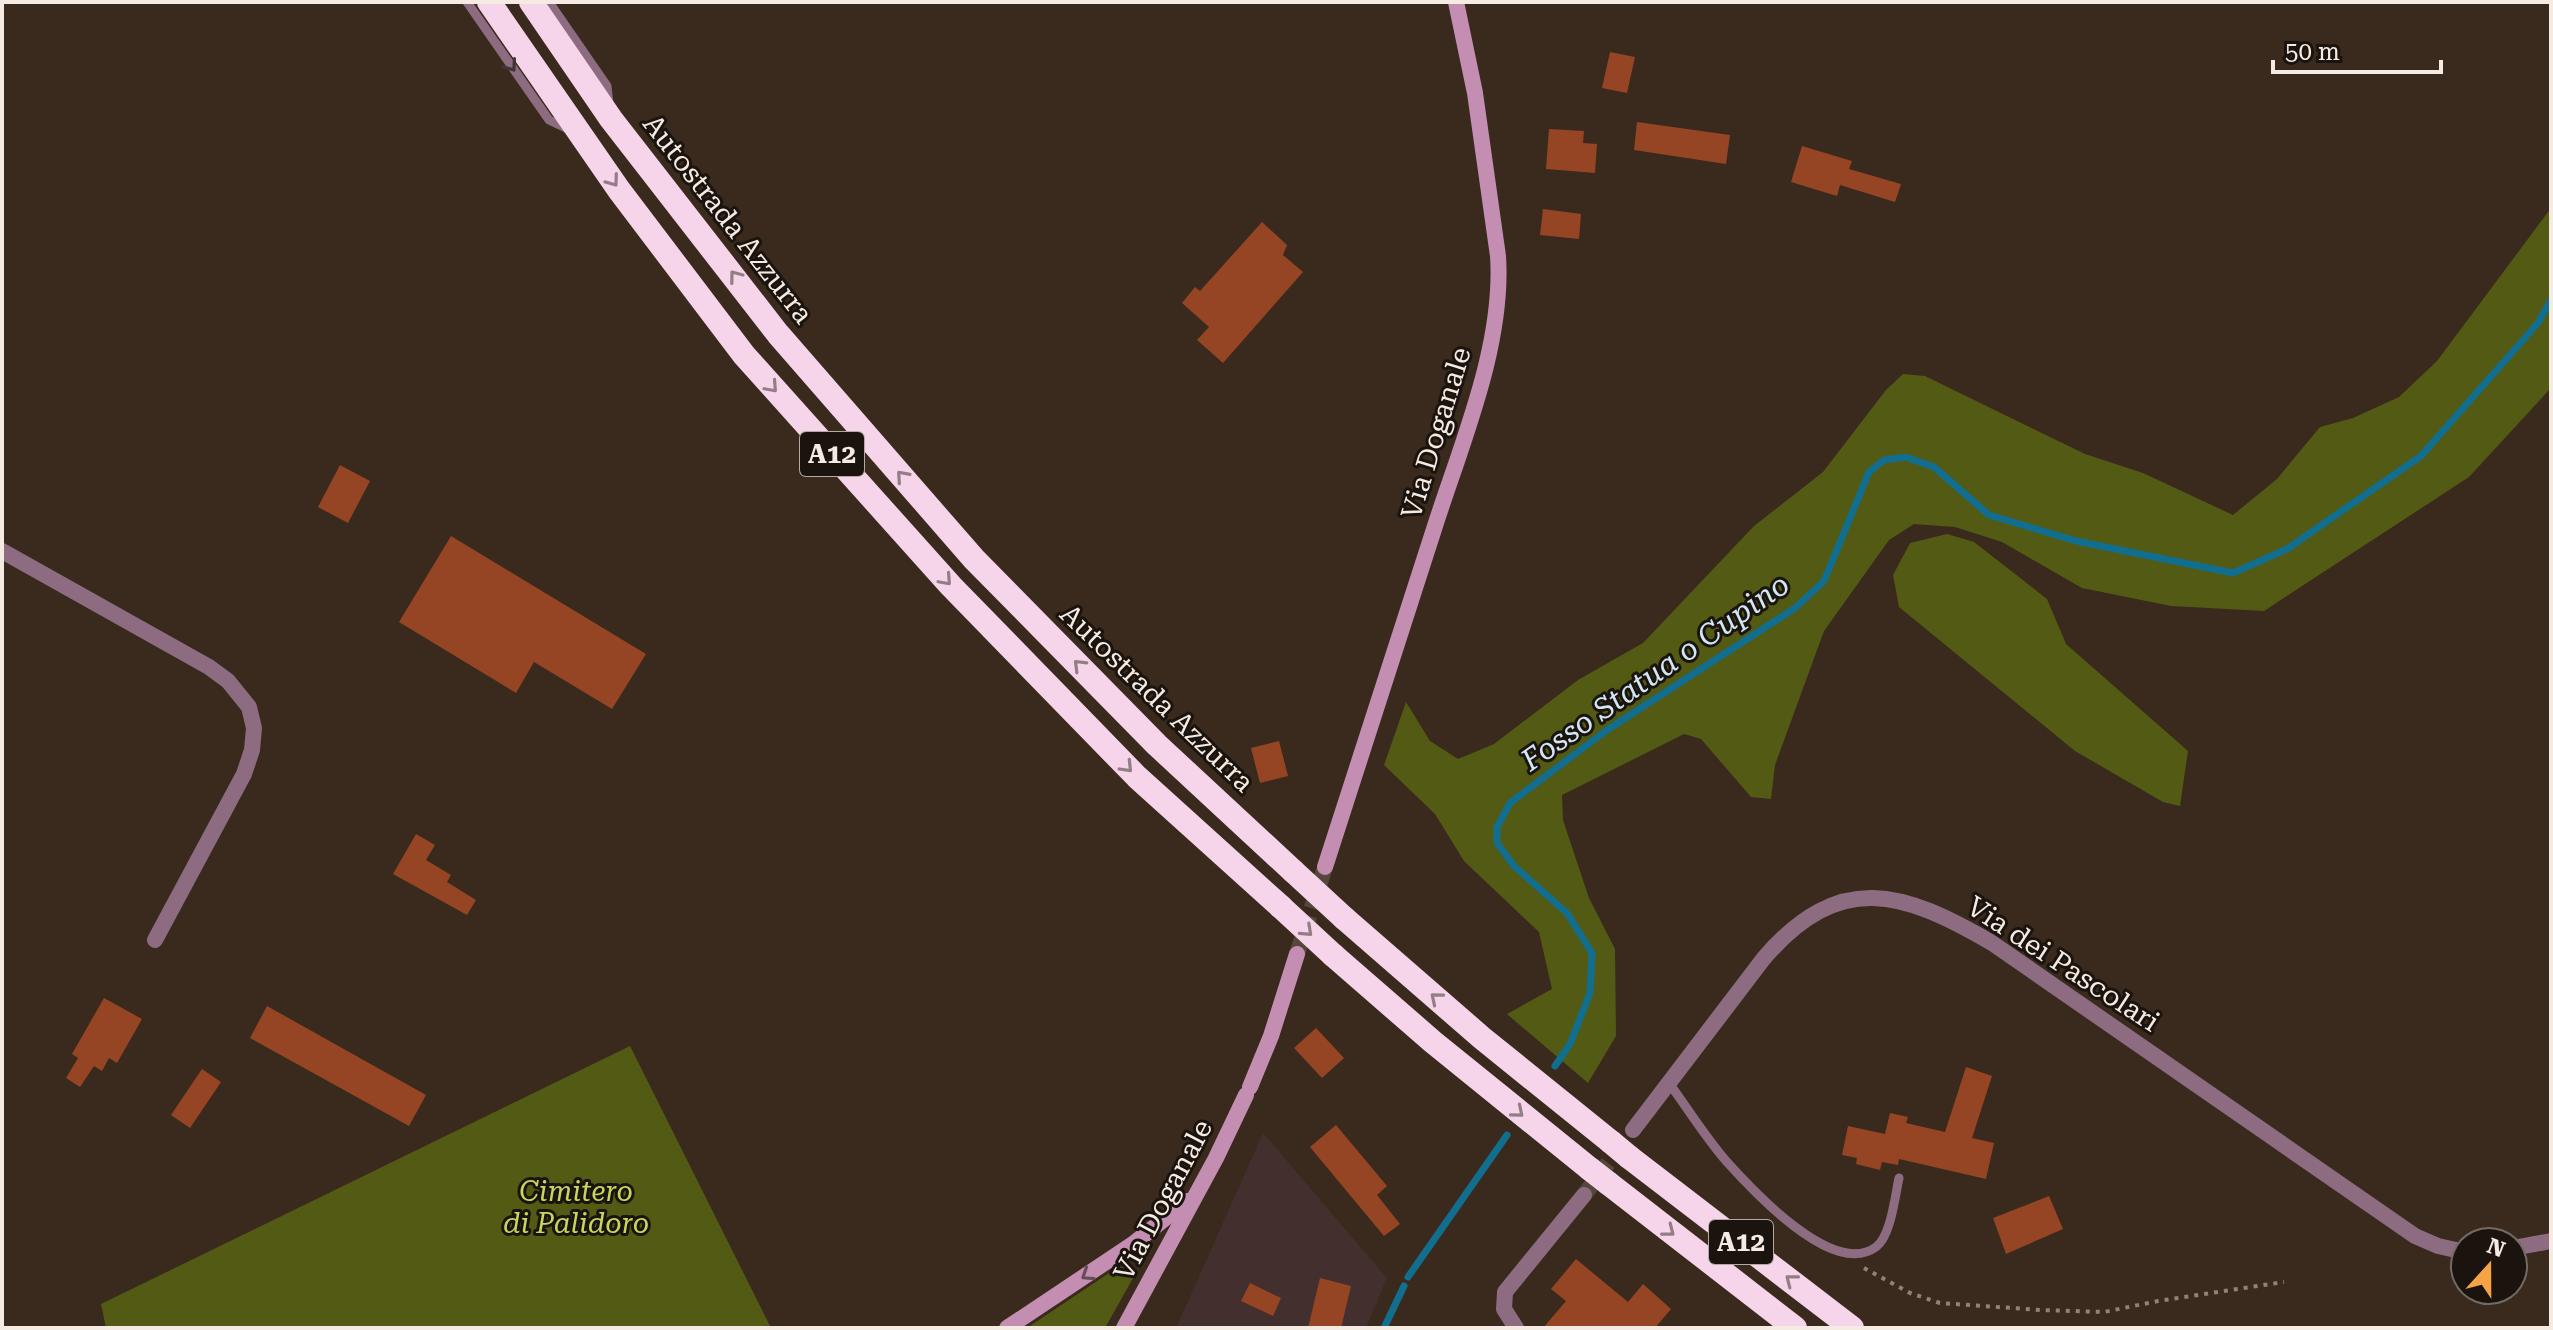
<svg xmlns="http://www.w3.org/2000/svg" width="2553" height="1330" viewBox="0 0 2553 1330" font-family="'Roboto Serif',serif">
	<rect width="100%" height="100%" fill="#392a1d"/>
	<polygon fill="#432f2d" points="1263,1133 1387,1278 1366,1328 1176,1328"/>
	<g fill="#535a14">
		<polygon points="2551,208 2551,388 2469,477 2264,611 2171,606 2082,588 2002,542 1955,527 1914,524 1889,540 1824,631 1775,765 1771,799 1751,797 1701,739 1684,734 1562,795 1563,820 1589,898 1615,949 1616,1036 1588,1083 1507,1014 1552,989 1539,932 1464,861 1435,814 1384,765 1406,702 1430,741 1458,759 1494,744 1578,680 1643,643 1754,526 1823,472 1886,390 1903,374 1925,376 2085,454 2143,473 2233,515 2277,479 2320,427 2353,418 2399,397 2437,361"/>
		<polygon points="1947,534 1974,542 2047,599 2066,644 2188,751 2180,806 2163,802 2075,751 1899,607 1893,575 1910,543"/>
		<polygon points="630,1046 771,1328 106,1328 101,1304"/>
		<polygon points="1118,1267 1128,1267 1137,1271 1105,1328 1027,1328"/>
	</g>
	<g fill="none" stroke-linecap="round" stroke-linejoin="round">
		<g stroke="#126e8f" stroke-width="7">
			<polyline points="1555,1066 1570,1044 1590,993 1592,953 1567,913 1514,866 1497,843 1497,827 1510,803 1607,730 1795,608 1824,581 1869,472 1884,460 1905,457 1934,467 1989,515 2076,541 2233,573 2287,549 2421,456 2538,323 2551,300"/>
			<polyline points="1408,1277 1507,1135"/>
			<polyline points="1384,1328 1404,1286"/>
		</g>
	</g>
	<g fill="#954523">
		<polygon points="1610,52 1635,57 1627,93 1602,88"/>
		<polygon points="1637,122 1730,135 1726,164 1634,150"/>
		<polygon points="1549,129 1584,131 1583,143 1597,144 1595,173 1546,169"/>
		<polygon points="1802,146 1852,161 1849,169 1901,184 1895,202 1840,185 1837,196 1791,182"/>
		<polygon points="1543,209 1581,214 1579,239 1540,235"/>
		<polygon points="1262,222 1287,245 1283,255 1303,272 1223,363 1197,340 1209,327 1182,303 1195,287 1200,291"/>
		<polygon points="340,465 370,481 348,523 318,507"/>
		<polygon points="451,536 646,654 612,709 534,662 516,693 399,622"/>
		<polygon points="1279,741 1288,776 1260,783 1251,748"/>
		<polygon points="416,834 435,845 426,860 451,875 447,882 476,900 467,915 393,874"/>
		<polygon points="104,998 142,1019 117,1063 109,1058 102,1071 94,1066 80,1087 66,1078 78,1058 72,1054"/>
		<polygon points="267,1006 426,1095 409,1126 250,1038"/>
		<polygon points="1316,1028 1344,1058 1322,1078 1294,1048"/>
		<polygon points="1966,1067 1992,1076 1972,1138 1994,1143 1986,1179 1899,1159 1898,1165 1882,1162 1880,1170 1856,1164 1857,1158 1842,1155 1848,1126 1885,1134 1890,1113 1908,1117 1906,1123 1945,1132"/>
		<polygon points="202,1069 221,1082 190,1128 171,1115"/>
		<polygon points="1336,1125 1387,1186 1377,1195 1400,1224 1384,1236 1310,1147"/>
		<polygon points="2049,1196 2063,1229 2006,1254 1993,1218"/>
		<polygon points="1576,1259 1628,1302 1643,1284 1671,1309 1655,1328 1543,1328 1566,1301 1551,1289"/>
		<polygon points="1320,1278 1351,1286 1341,1328 1308,1328"/>
		<polygon points="1250,1283 1281,1298 1273,1316 1241,1301"/>
	</g>
	<g fill="none" stroke-linecap="round" stroke-linejoin="round">
		<polyline stroke="#55473b" stroke-width="16" stroke-dasharray="16 8" stroke-linecap="butt" points="1584,1195 1625,1141"/>
		<polyline stroke="#55473b" stroke-width="16" stroke-dasharray="16 8" stroke-linecap="butt" points="1297,954 1325,867"/>
		<polyline stroke="#8f8378" stroke-width="4" stroke-dasharray="4 6" stroke-linecap="butt" points="1864,1268 1910,1293 1940,1303 2041,1310 2104,1312 2158,1301 2284,1282"/>
		<g stroke="#8d6c82" stroke-width="9">
			<polyline points="467,2 549,120 568,129"/>
			<polyline points="549,2 607,86 609,104"/>
			<path d="M1669,1083C1688,1109 1706,1138 1727,1162C1754,1192 1834,1278 1876,1247C1891,1236 1895,1196 1899,1178"/>
		</g>
		<g stroke="#8d6c82" stroke-width="16">
			<polyline points="2,551 209,667 228,681 249,707 254,728 252,750 244,774 155,940"/>
			<path d="M1633,1130L1764,958C1840,870 1903,891 1992,943L2415,1236L2438,1246L2465,1252"/>
			<polyline points="2513,1248 2551,1241"/>
			<polyline points="1516,1328 1504,1309 1505,1292 1584,1195"/>
		</g>
		<g stroke="#c48eb2" stroke-width="16">
			<path d="M1325,867C1362,753 1398,640 1435,526C1462,442 1504,345 1498,256L1475,93L1456,2"/>
			<polyline points="1250,1087 1271,1036 1297,954"/>
			<polyline points="1007,1328 1133,1244 1187,1201"/>
			<polyline points="1124,1328 1216,1158 1246,1095"/>
		</g>
		<g stroke="#f6d4e9" stroke-width="24">
			<polyline points="489,2 619,190 744,355 951,586 1137,777 1281,907"/>
			<polyline points="531,2 611,119 778,334 974,559 1157,745 1293,871"/>
			<polyline points="1344,918 1482,1038 1611,1142"/>
			<polyline points="1333,955 1433,1042 1590,1169"/>
			<polyline points="1629,1157 1852,1328"/>
			<polyline points="1608,1183 1795,1328"/>
		</g>
		<g stroke="#f6d4e9" stroke-width="24">
			<polyline points="1293,871 1344,918"/>
			<polyline points="1281,907 1333,955"/>
			<polyline points="1611,1142 1629,1157"/>
			<polyline points="1590,1169 1608,1183"/>
		</g>
	</g>
	<defs><path id="oneway-chevron" d="M-2-3.5L2.5 0L-2 3.5" fill="none" stroke-width="1.6" stroke-linecap="round" stroke-linejoin="round" transform="scale(2)"/></defs>
	<use stroke="#433337" href="#oneway-chevron" transform="translate(511 66) rotate(55)"/>
	<g stroke="#937e86">
		<use href="#oneway-chevron" transform="translate(613 181) rotate(54)"/>
		<use href="#oneway-chevron" transform="translate(735 276) rotate(-127)"/>
		<use href="#oneway-chevron" transform="translate(772 387) rotate(48)"/>
		<use href="#oneway-chevron" transform="translate(902 476) rotate(-131)"/>
		<use href="#oneway-chevron" transform="translate(946 580) rotate(48)"/>
		<use href="#oneway-chevron" transform="translate(1079 665) rotate(-135)"/>
		<use href="#oneway-chevron" transform="translate(1127 767) rotate(46)"/>
		<use href="#oneway-chevron" transform="translate(1307 931) rotate(43)"/>
		<use href="#oneway-chevron" transform="translate(1436 998) rotate(-140)"/>
		<use href="#oneway-chevron" transform="translate(1518 1112) rotate(40)"/>
		<use href="#oneway-chevron" transform="translate(1669 1231) rotate(38)"/>
		<use href="#oneway-chevron" transform="translate(1791 1280) rotate(-142)"/>
	</g>
	<use stroke="#674b58" href="#oneway-chevron" transform="translate(1087 1275) rotate(147)"/>
	<g text-anchor="middle" dominant-baseline="central" stroke-width="6" stroke-linejoin="round" paint-order="stroke">
		<g fill="#1b140e" stroke="#b4aaa3" stroke-width="2">
			<rect x="800" y="432" width="64" height="44" rx="6"/>
			<rect x="1709" y="1220" width="64" height="44" rx="6"/>
		</g>
		<g font-size="26" font-weight="bold" fill="#f5ebe3">
			<text x="832" y="454">A12</text>
			<text x="1741" y="1242">A12</text>
		</g>
		<g font-size="28" fill="#f5ebe3" stroke="#1b140e">
			<text transform="translate(728 219) rotate(52)">Autostrada Azzurra</text>
			<text transform="translate(1436 433) rotate(-73)">Via Doganale</text>
			<text transform="translate(1157 698) rotate(44)">Autostrada Azzurra</text>
			<text transform="translate(2063 964) rotate(33)">Via dei Pascolari</text>
			<text transform="translate(1163 1200) rotate(-62)">Via Doganale</text>
		</g>
		<g font-size="28" font-style="italic" fill="#c7d65c" stroke="#1b140e">
			<text x="576" y="1191">Cimitero<tspan x="576" dy="32">di Palidoro</tspan></text>
		</g>
		<g font-size="30" font-style="italic" fill="#d1e8f4" stroke="#1b140e">
			<text transform="translate(1655 672) rotate(-35)">Fosso Statua o Cupino</text>
		</g>
	</g>
	<rect width="2553" height="1330" fill="none" stroke="#f5ebe3" stroke-width="8"/>
	<g transform="translate(2489 1266) rotate(21)"><circle r="38" fill="#1b140e" stroke="#726a63" stroke-width="2"/>
	<path d="M0-6L14 30L0 20L-14 30Z" fill="#f4a345"/>
	<text y="-12" font-size="22" font-weight="bold" text-anchor="middle" fill="#f5ebe3">N</text>
	</g>
	<path d="M2273 60v12h168v-12" fill="none" stroke="#f5ebe3" stroke-width="4"/>
	<text x="2285" y="60" font-size="24" fill="#f5ebe3" stroke="#1b140e" stroke-width="6" paint-order="stroke">50 m</text>
</svg>
